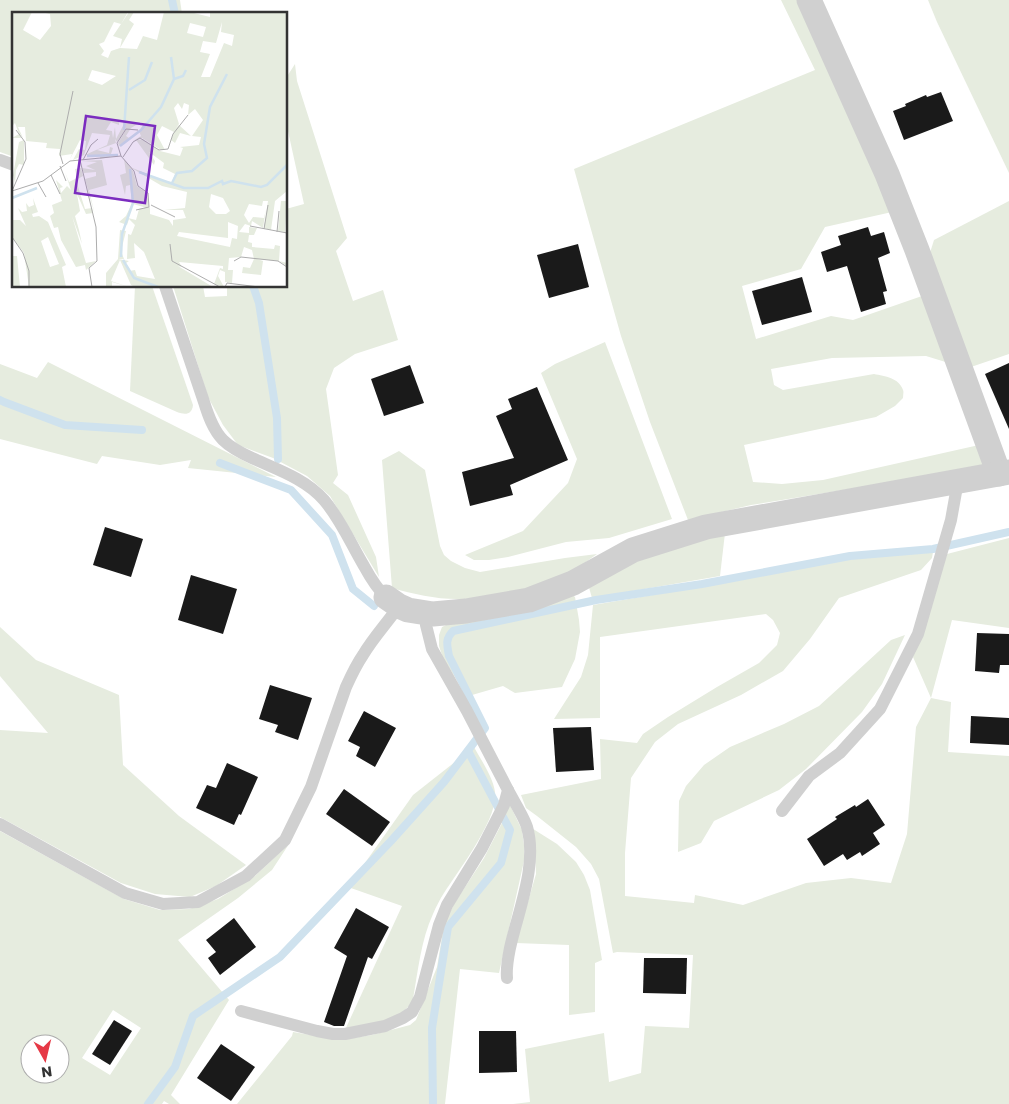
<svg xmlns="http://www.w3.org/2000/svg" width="1009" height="1104" viewBox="0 0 1009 1104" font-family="Poppins,sans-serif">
	<rect width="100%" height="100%" fill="#fff"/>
	<g fill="#e6ecdf" fill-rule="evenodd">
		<polygon points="0,0 180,0 182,14 14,14 14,157 0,152"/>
		<path d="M781,0H802L892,212L825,227L801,269L742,286L756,339L831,316L853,320L922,296L952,364L926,356L832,358L771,369L774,385L783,390L874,374C885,376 899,378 903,390C904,392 903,395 903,398L895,406L876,417L744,445L753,482L782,484L823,480L979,445L984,467L751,505L688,520L650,422L621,336L574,169L815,70Z"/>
		<polygon points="928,0 1009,0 1009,173 937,22"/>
		<polygon points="295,64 297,81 347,238 336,251 353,301 383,290 398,340 355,354 334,368 326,389 338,475 333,483 348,495 376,557 379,577 330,496 307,476 273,458 238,445 223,425 208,397 173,286 203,286 205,297 227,296 227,286 286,286 286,209 304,204 286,122 286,78"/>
		<polygon points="1009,201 1009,354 971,367 929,256 934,240"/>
		<path d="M135,286H152L193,405C192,415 185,415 177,412L130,391Z"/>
		<polygon points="605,342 672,519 609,538 566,542 508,557 489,560 474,560 465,555 523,531 568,483 577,459 541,373 555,364"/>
		<polygon points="48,362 276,477 188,468 191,460 160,465 102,456 97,464 0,439 0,364 37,378"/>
		<path d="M399,451L425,470L440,546L444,555L451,561L465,568L480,572L565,558L597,554C586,562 574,571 561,576C530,591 492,600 457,599C435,599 413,594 392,588L382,460Z"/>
		<polygon points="725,533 720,576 592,598 588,584 663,549"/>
		<polygon points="1009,538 1009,628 952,620 931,698 951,702 948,752 1009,756 1009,1104 513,1104 530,1102 525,1049 604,1033 609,1082 641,1073 645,1026 689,1028 693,955 617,952 613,953 599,879 591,864 576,847 537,816 526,808 521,795 601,779 600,739 637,743 643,734 668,717 717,687 759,663 777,645 780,633 773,620 766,614 600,637 600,718 554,719 581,677 588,655 593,605 718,584 847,560 871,556 933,552 932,558 921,570 839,598 810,639 783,671 741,695 678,724 655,742 631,778 625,853 625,896 694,903 695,895 743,905 806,883 851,878 891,883 907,834 916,727 931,698 913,657 947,554"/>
		<polygon points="570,592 575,597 579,620 580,632 575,659 562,687 515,693 503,686 472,695 463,690 443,658 439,646 439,635 442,627 452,622"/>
		<polygon points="0,627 36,660 119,695 123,765 179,816 246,865 216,886 190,897 155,894 121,883 0,817 0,730 48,733 0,676"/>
		<polygon points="905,635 882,684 862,712 806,769 779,790 714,821 701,843 678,852 679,801 686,786 704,765 730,747 784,724 819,706 841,686 891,640"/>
		<path d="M474,747C481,760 493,777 495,792C499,818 458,871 444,893C440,899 436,907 433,914C421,940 418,971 413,999L409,1006L395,1019L345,1030L402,906L348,887L413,795Z"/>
		<polygon points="509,803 522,830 524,845 524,861 499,973 460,969 445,1104 237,1104 292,1036 293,1032 340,1040 372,1035 410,1025 416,1020 437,967 444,925 454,904 484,858 502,823"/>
		<polygon points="530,827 557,844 576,862 584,875 590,890 602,960 595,963 595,1012 569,1015 569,945 516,943 536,874 535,852"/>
		<path d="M0,831L124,899L160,910L189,909L218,899L255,876L289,844L272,870L238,898L178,940L229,1000L171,1095L180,1104H169L164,1101L162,1104H0ZM113,1010L141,1028L110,1075L82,1058ZM30,1044H60V1074H30Z"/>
	</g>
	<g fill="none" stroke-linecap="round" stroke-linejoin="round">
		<g stroke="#cfe2ee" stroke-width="8">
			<polyline points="172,0 175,14"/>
			<polyline points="253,286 259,303 277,418 278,459"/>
			<polyline points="0,400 4,402 65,425 142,430"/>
			<polyline points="220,463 291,490 332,535 353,589 374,606"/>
			<path d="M148,1104L175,1067L193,1016L280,957L391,841L444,782L485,728L449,656C447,645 445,639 453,631L596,600L702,584L850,556L933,549L1009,532"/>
			<polyline points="433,1104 432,1028 448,927 501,863 510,830 468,751"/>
		</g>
	</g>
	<g fill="#1a1a1a">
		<polygon points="941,92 953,121 904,140 893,111 906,106 905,104 926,95 927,97"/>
		<polygon points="868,227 871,236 884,232 890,253 878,258 887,291 883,292 886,304 861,312 847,266 827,272 821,252 841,245 838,236"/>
		<polygon points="578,244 589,287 549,298 537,255"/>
		<polygon points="802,277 812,312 762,325 752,291"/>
		<polygon points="1009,363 1009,429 985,374"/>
		<polygon points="410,365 424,403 384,416 371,379"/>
		<polygon points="537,387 568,460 510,485 513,495 470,506 462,472 514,458 496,416 512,409 508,399"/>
		<polygon points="105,527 143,539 131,577 93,565"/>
		<polygon points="191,575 237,589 223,634 178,620"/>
		<polygon points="977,633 1009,634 1009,665 1000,665 999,673 975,671"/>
		<polygon points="270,685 312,698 298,740 275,732 278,725 259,719"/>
		<polygon points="364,711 396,728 375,767 356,756 360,747 348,741"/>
		<polygon points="971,716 1009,718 1009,745 970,743"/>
		<polygon points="591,727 594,770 556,772 553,728"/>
		<polygon points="227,763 258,777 241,815 239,814 234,825 196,808 207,785 216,788"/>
		<polygon points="344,789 390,822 372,846 326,814"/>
		<polygon points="868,799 885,825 873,833 880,844 862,856 860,852 847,860 843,854 824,866 807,839 837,819 835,817 855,805 856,807"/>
		<polygon points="356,908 389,927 372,959 368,957 344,1026 334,1026 324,1022 347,956 334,948"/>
		<polygon points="234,918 256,947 220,975 208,958 216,952 206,940"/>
		<polygon points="644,958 687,958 686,994 643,993"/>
		<polygon points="114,1020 132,1031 110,1065 92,1054"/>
		<polygon points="479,1031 516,1031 517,1072 479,1073"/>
		<polygon points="221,1044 255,1067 231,1101 197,1078"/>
	</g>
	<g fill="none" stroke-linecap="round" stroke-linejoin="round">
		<g stroke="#d0d0d0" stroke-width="12">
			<polyline points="0,160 14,165"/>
			<path d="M165,286L204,402C208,415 213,430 223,440C231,448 241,453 252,458C276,469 306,479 324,500C341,520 351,544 364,566C370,577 377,589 386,597"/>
			<polyline points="782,811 809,776 840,753 880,709 918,634 951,520 958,481"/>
			<path d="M0,824L125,893L163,904L198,902L246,876L285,840L311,787L346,687C351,676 356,665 363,655C373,638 387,623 399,606"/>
			<path d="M507,978C506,967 508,958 510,948C518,911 538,865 527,827C524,817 513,800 508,790"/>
			<polyline points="241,1011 317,1031 333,1034 345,1034 385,1026 403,1018 412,1012 420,997 439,925 447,905 482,848 504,805 508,790 467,711 432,649 426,625 425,612"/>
		</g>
		<g stroke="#d0d0d0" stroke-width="25">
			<polyline points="809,0 887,174 917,250 999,474"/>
			<polyline points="386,597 399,606 408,610 433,614 466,611 529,600 573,583 633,550 706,527 1009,472"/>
		</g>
	</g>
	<g transform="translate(12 12)">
		<rect width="275" height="275" fill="#fff"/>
		<path d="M0,0H20L11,18L28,28L39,14L38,2L29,0H116L109,12L102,10L92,30L87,32L92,39L89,43L96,46L99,39L108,36L110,27L101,24L117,0H122L117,8L122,12L108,36L125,37L131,24L145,28L152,0H178L198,5V0H275V179L263,189L259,218L252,216L256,189H251L250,194L237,192L232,203L237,211L241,205L252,206L254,197L251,216L240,209L239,214L233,212L227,220L237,221V215L245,216L242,223H237L236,230L240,231V235L262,237L263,233L268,234L267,249L275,251V254L267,249L245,247L251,249L249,263L230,261L231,255L238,256L242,247L240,238L232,235L229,245L217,246L216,258H221L220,271L213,270V260L208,258L206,264L212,275L202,272L208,256L211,257V254L167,250L170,255L166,254L201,275H123L119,273L108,248L99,269L117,275L100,270V275H94V261L106,247L108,218L114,219L109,239L112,247H106L117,249L114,251L117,259L123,258L125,264L143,267L132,240L122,231L123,246L115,247L116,222L119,223L123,213L117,207L115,213L107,210L114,204L120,191L118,173L114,174L113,183L108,163L114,161L112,147L121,159L125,174L135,181L137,193L135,196L121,192L116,206L124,208L127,197L138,195V202L157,208L161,214V208L174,206L171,198H152L173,196L175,180L150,174L118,155L153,169L160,170L163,162L151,156L152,151L137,140L143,149L142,153L124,128L131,127L148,139L168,144L171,136L168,135L187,133L189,125L180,124L191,108L183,97L176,103L177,93L172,91L170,97L166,91L162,96L167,112L164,116L167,113L179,124L168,121L163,131L159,128L162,120L150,114L145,123L153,138H149L130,126L121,129L129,124L127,119L131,113L129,110L119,116L114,124L117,126L112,132L107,134L106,131L115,116L105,130L103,127L104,131L85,138L97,141L98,135L101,136L98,145L88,147V143H73L95,133L98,123L80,121L72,143L61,148L67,137L73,138L74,129L68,128L58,147L60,142L47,144L48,137L34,136L35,131L14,129L13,115H6L11,126L8,122L9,126H0L7,122L3,111L0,114ZM210,10L209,20L222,23L220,34L212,31L198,65H189L198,42L188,40L191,29L204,31ZM178,11L194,15L191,25L175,21ZM80,58L104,64L90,73L76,68ZM107,109L113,110L104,127L103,115L101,126L100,119L94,118L99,110L107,113ZM199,182L211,186L218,199L214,202H204L197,195ZM216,210L226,214L225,227L220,226L218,235L165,224L167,220L216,226ZM12,128V153L7,152L4,158L3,171L1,163L7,130ZM90,148L95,173L77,178L83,203L73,167L84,164V160L72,161L70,156L83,158L74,154L85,150L69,149ZM69,156L71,164L64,168L73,197L80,196L81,201L74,202L65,182L68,199L63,204L67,218L70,232L60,204L74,251L84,249L74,258L73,253L64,255L49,228L46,215L42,216L38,204L42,201L40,193L50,189L44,168L51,175L48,176L49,181L55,174L59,178L53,160L57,170L65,166L63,157ZM21,186L26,200L20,202L21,205L27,204L36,210L54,253L50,255L54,275H17L12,241L0,225V208H8L14,214L6,196L10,200L15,199L14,191L17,195L22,193ZM36,225L47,252L38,255L29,229ZM269,189H275L273,220L266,219ZM0,244H5L8,275H0Z" fill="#e6ecdf" fill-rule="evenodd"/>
		<path fill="none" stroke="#cfe2ee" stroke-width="2.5" d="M162,67L171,64L174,58M117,78L133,68L140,50M112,118L117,45M108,134L129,118L149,95L162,67L159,45M75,144L106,143M127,160L172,176H196L210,169L211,172L219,169L249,175L255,173L275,153M160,171L165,161L180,159L195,146L192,132L198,95L215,62M0,186L25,176M109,245L110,222L121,191L118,157M111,248L122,266L146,275"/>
		<path fill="none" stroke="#adadad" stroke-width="1" d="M109,144L105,131L114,117L126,118M111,145L121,130L128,126L147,138L156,137L161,122L176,103M68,148L84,215L85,249L77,256L80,275M71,148L79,133L86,127M51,152L48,142L61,79M48,154L54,169M39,163L48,182M26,171L34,185M0,179L31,169L58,149L109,144L122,159L126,174L136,181L137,195L124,198M0,179L14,147L13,130L4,118M139,193L163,205M238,214L275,221M252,217L256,193M265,220L267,199M0,225L11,241L17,259V275M158,232L160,249L208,275M222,249L229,245L266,249L275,255M213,275L215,271L247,275"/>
		<path fill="#7b2cbf" fill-opacity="0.15" stroke="#7b2cbf" stroke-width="2.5" d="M74,104L143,114L133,191L63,181Z"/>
		<rect width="275" height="275" fill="none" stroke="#333" stroke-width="2.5"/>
	</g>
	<g transform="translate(45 1059) rotate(172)"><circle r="24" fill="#ffffff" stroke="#adadad"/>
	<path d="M0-4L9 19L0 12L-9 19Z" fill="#e63946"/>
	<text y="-8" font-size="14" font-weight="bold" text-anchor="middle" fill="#333333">N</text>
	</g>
</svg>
